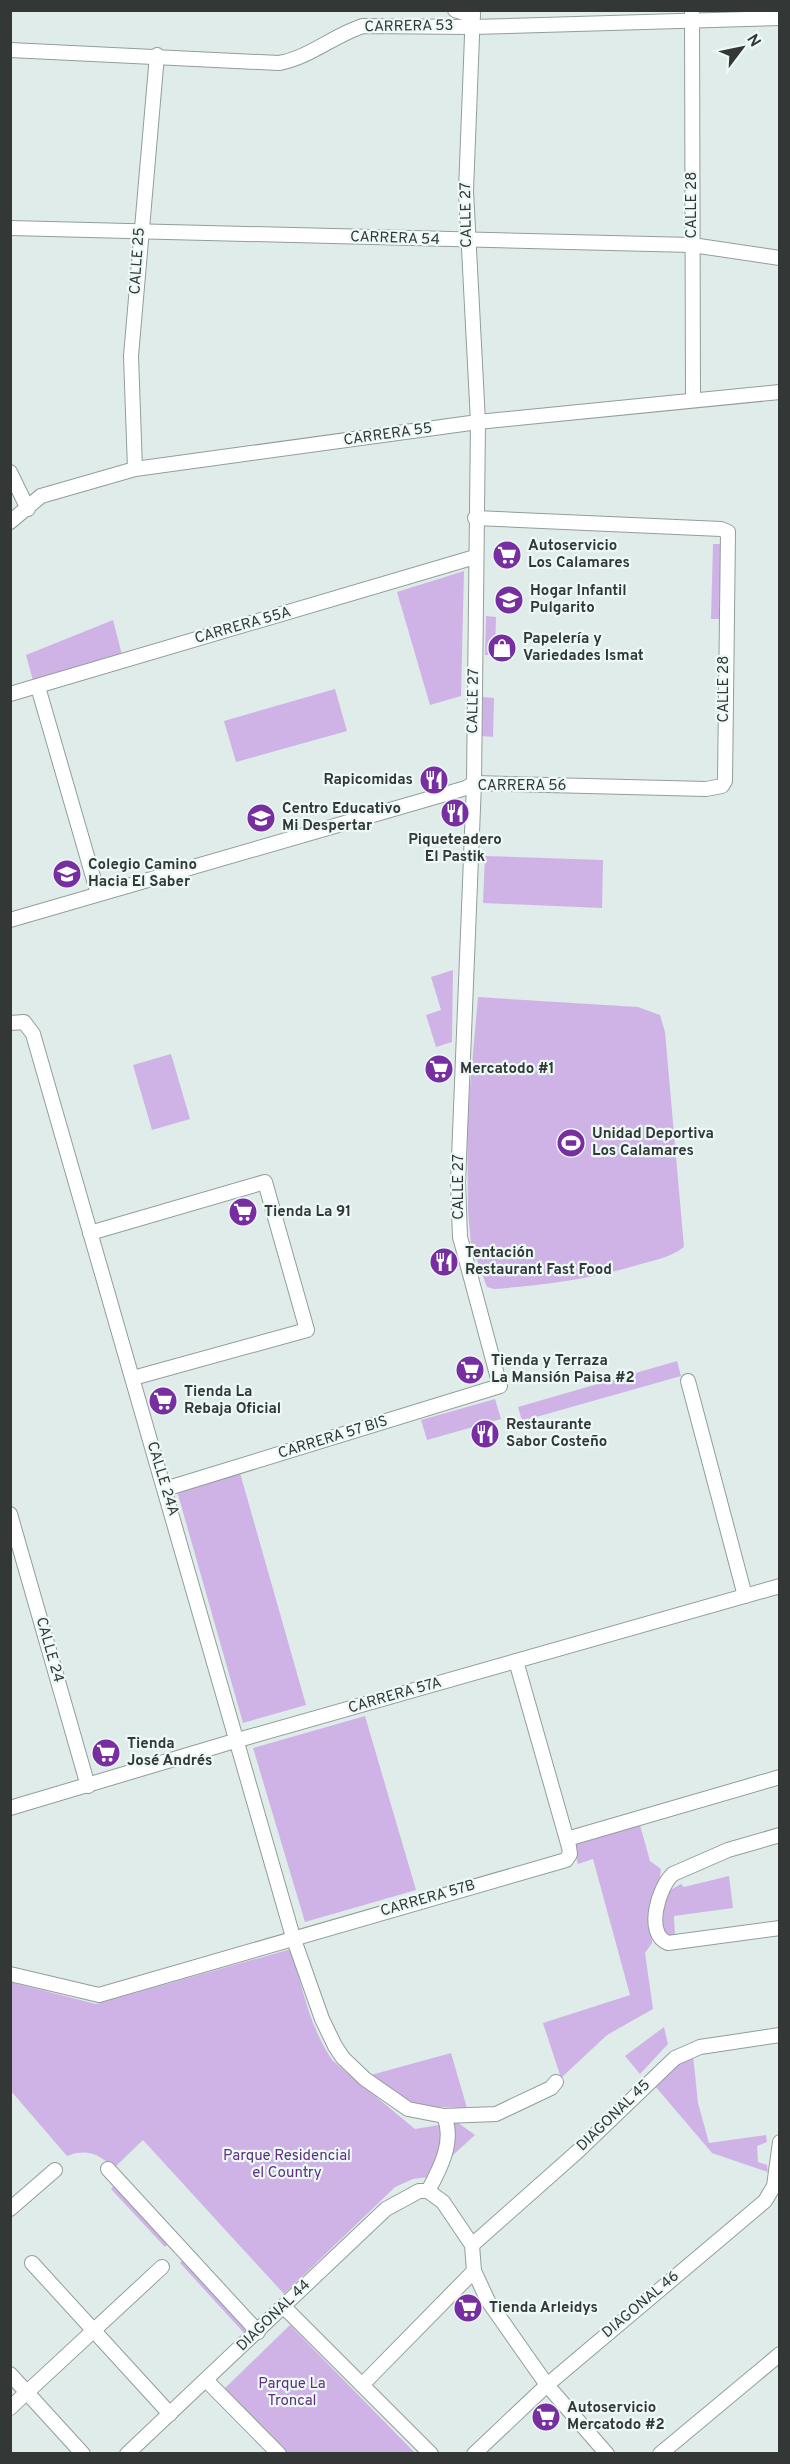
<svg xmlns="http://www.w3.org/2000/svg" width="790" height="2464" viewBox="0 0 790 2464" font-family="Overpass,sans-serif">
	<rect width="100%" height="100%" fill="#dfece9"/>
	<g fill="#d0b3e6">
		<polygon points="713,544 721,544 719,619 711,619"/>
		<polygon points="464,571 461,696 430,705 397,592"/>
		<polygon points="486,616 496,617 495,655 485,655"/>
		<polygon points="113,620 122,655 34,684 26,655"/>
		<polygon points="335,689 347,731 236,762 224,721"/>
		<polygon points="483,697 494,698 493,737 482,736"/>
		<polygon points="485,856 603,860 602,908 483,903"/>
		<polygon points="453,970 452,1042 436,1047 426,1015 441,1010 431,977"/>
		<path d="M478,997L638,1007L660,1015L665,1032L684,1247C671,1257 656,1260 641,1264C592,1279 545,1285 494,1289L487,1287L471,1245L468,1211L467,1121Z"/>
		<polygon points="171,1054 190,1119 152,1130 133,1065"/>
		<polygon points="677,1361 681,1376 522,1421 518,1407"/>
		<polygon points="495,1399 501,1419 427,1440 421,1420"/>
		<polygon points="240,1473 306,1705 243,1723 177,1491"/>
		<polygon points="365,1716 416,1890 305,1922 253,1748"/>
		<polygon points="640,1825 650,1861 661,1869 652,1943 645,1953 653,2009 607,2035 561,2078 543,2023 630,1995 593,1859 578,1864 573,1844"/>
		<polygon points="729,1876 733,1908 674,1916 675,1936 672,1938 662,1931 665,1893 681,1884 684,1887"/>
		<path d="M291,1949C302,1986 310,2029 333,2061L415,2129L457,2122L475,2135L429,2177L413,2179L395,2187L284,2294L143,2140L114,2168C100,2154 86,2148 67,2156L11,2091L10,1982L96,2004Z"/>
		<polygon points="664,2027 668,2044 640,2074 625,2056"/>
		<polygon points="451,2053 467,2108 413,2106 371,2075"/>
		<polygon points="693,2055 698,2103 709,2143 766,2135 767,2142 757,2146 758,2162 767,2165 768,2172 712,2153 655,2086 677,2063"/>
		<polygon points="115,2184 169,2243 165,2247 111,2189"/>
		<polygon points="184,2259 248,2329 244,2333 180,2263"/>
		<polygon points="290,2325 415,2453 286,2453 224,2389"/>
	</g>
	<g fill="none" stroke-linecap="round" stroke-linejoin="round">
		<g stroke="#929e9b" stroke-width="16">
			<g id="street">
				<polyline points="455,10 473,16"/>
				<polyline points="692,13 693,399"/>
				<path d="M10,50L279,63C309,58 334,35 363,26L472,27L780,18"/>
				<polyline points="10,228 692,245 780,258"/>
				<polyline points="135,469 131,356 157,55"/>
				<polyline points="10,472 28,509"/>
				<polyline points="10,522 41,496 135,469 478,422 780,392"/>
				<polyline points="38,687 98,894"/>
				<polyline points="10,694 475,557"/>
				<polyline points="10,920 466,788 474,783 706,789 722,786 725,781 728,532 721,529 475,518"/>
				<polyline points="10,1023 24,1022 33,1034 293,1937 322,2019 335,2046 343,2058 365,2079 408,2109 444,2116 496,2114 551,2088 556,2082"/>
				<polyline points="90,1233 265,1182 307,1330 133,1378"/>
				<polyline points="688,1381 745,1596"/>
				<polyline points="165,1489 500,1386 460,1237 458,1183 474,783 478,422 466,191 473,10"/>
				<polyline points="10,1514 88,1786"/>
				<polyline points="10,1808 238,1740 780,1586"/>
				<path d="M780,1835L728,1850L673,1874C659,1886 644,1934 668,1943L780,1928"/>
				<polyline points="567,1839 780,1777"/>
				<polyline points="10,1974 99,1995 566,1860 570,1854 569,1847 516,1661"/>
				<polyline points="108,2169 258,2332"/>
				<path d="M428,2191C440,2169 455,2141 444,2116"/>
				<polyline points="10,2209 55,2170"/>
				<polyline points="472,2245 577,2152 675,2058 700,2047 780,2035"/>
				<polyline points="32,2263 170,2414"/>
				<polyline points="284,2307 431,2454"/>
				<polyline points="10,2374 83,2454"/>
				<polyline points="206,2380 279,2454"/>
				<polyline points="362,2385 474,2271"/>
				<polyline points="10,2408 162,2267"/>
				<polyline points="127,2454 386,2209 419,2191 428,2191 443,2202 472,2245 474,2271 488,2301 547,2385 607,2454"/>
				<polyline points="474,2454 547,2385 765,2201 774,2186 780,2142"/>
				<polyline points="660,2454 780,2354"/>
			</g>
		</g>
		<use href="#street" stroke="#fff" stroke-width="14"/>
	</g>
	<defs>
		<g id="supermarket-disc" transform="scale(1.5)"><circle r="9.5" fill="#762ea1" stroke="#edf9f6"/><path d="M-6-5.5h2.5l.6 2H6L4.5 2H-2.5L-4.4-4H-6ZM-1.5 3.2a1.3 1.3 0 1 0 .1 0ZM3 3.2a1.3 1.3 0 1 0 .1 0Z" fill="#fff"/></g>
		<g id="school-disc" transform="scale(1.5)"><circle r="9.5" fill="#762ea1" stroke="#edf9f6"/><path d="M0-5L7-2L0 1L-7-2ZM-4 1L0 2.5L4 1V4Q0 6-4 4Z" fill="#fff"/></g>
		<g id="shop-disc" transform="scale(1.5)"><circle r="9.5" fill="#762ea1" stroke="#edf9f6"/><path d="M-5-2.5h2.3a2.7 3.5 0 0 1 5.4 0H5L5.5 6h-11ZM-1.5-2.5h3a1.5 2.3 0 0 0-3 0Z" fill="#fff"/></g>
		<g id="restaurant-disc" transform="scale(1.5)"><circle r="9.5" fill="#762ea1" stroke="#edf9f6"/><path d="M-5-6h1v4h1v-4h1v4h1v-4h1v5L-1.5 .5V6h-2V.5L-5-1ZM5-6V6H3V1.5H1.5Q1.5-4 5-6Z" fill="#fff"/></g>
		<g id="stadium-disc" transform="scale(1.5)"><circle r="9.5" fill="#762ea1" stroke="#edf9f6"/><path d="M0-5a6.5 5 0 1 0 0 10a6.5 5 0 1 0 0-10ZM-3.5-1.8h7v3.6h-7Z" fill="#fff"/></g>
	</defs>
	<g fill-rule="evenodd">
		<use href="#supermarket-disc" x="507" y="555"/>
		<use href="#school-disc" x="509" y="600"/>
		<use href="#shop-disc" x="502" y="648"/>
		<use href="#restaurant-disc" x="434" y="780"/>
		<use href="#restaurant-disc" x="455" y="813"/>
		<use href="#school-disc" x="261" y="818"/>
		<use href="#school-disc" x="67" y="874"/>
		<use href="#supermarket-disc" x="439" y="1069"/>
		<use href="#stadium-disc" x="571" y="1143"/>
		<use href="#supermarket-disc" x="243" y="1212"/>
		<use href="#restaurant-disc" x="444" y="1262"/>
		<use href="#supermarket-disc" x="470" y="1370"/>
		<use href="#supermarket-disc" x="163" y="1401"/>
		<use href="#restaurant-disc" x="485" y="1434"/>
		<use href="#supermarket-disc" x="106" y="1753"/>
		<use href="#supermarket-disc" x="468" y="2308"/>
		<use href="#supermarket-disc" x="546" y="2417"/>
	</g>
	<g text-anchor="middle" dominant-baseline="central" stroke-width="4.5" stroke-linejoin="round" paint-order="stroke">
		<g font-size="15" fill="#333837" stroke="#edf9f6">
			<text transform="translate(409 27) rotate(-1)">CARRERA 53</text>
			<text transform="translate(692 205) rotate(-90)">CALLE 28</text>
			<text transform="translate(467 215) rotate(-91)">CALLE 27</text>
			<text transform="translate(395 239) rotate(2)">CARRERA 54</text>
			<text transform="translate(138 261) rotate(-86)">CALLE 25</text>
			<text transform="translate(388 435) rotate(-8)">CARRERA 55</text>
			<text transform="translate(243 626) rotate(-16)">CARRERA 55A</text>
			<text transform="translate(724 689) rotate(-90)">CALLE 28</text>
			<text transform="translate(474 701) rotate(-89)">CALLE 27</text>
			<text x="522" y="786">CARRERA 56</text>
			<text transform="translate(459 1187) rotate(-90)">CALLE 27</text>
			<text transform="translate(333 1438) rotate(-17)">CARRERA 57 BIS</text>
			<text transform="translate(162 1479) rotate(73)">CALLE 24A</text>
			<text transform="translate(49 1650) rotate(74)">CALLE 24</text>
			<text transform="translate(395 1696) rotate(-16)">CARRERA 57A</text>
			<text transform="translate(428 1899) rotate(-16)">CARRERA 57B</text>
			<text transform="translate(614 2116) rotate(-44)">DIAGONAL 45</text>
			<text transform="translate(641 2305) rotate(-40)">DIAGONAL 46</text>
			<text transform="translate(274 2316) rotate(-44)">DIAGONAL 44</text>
		</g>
		<g font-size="15" font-weight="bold" fill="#333837" stroke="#edf9f6" text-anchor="start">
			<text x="528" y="546">Autoservicio<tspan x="528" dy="17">Los Calamares</tspan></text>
			<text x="530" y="591">Hogar Infantil<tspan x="530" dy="17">Pulgarito</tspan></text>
			<text x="523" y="639">Papelería y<tspan x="523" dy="17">Variedades Ismat</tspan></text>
			<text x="413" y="780" text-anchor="end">Rapicomidas</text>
			<text x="282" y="809">Centro Educativo<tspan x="282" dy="17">Mi Despertar</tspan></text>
			<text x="455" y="840" text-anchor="middle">Piqueteadero<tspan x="455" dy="17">El Pastik</tspan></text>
			<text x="88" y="865">Colegio Camino<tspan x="88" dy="17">Hacia El Saber</tspan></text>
			<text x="460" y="1069">Mercatodo #1</text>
			<text x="592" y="1134">Unidad Deportiva<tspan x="592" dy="17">Los Calamares</tspan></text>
			<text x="264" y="1212">Tienda La 91</text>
			<text x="465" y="1253">Tentación<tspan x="465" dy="17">Restaurant Fast Food</tspan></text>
			<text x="491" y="1361">Tienda y Terraza<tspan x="491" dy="17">La Mansión Paisa #2</tspan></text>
			<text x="184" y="1392">Tienda La<tspan x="184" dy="17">Rebaja Oficial</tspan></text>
			<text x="506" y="1425">Restaurante<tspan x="506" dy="17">Sabor Costeño</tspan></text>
			<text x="127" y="1744">Tienda<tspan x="127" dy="17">José Andrés</tspan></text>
			<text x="489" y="2308">Tienda Arleidys</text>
			<text x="567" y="2408">Autoservicio<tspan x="567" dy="17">Mercatodo #2</tspan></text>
		</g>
		<g font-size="15" fill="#5f317e" stroke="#edf9f6">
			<text x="287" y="2156">Parque Residencial<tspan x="287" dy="17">el Country</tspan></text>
			<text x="292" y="2384">Parque La<tspan x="292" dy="17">Troncal</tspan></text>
		</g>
	</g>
	<rect width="790" height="2464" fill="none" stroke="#333837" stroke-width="24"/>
	<g transform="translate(742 48) rotate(58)" stroke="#edf9f6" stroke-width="4.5" paint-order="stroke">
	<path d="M0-4.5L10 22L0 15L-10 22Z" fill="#333837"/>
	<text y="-9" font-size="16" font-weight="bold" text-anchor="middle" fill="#333837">N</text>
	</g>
</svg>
